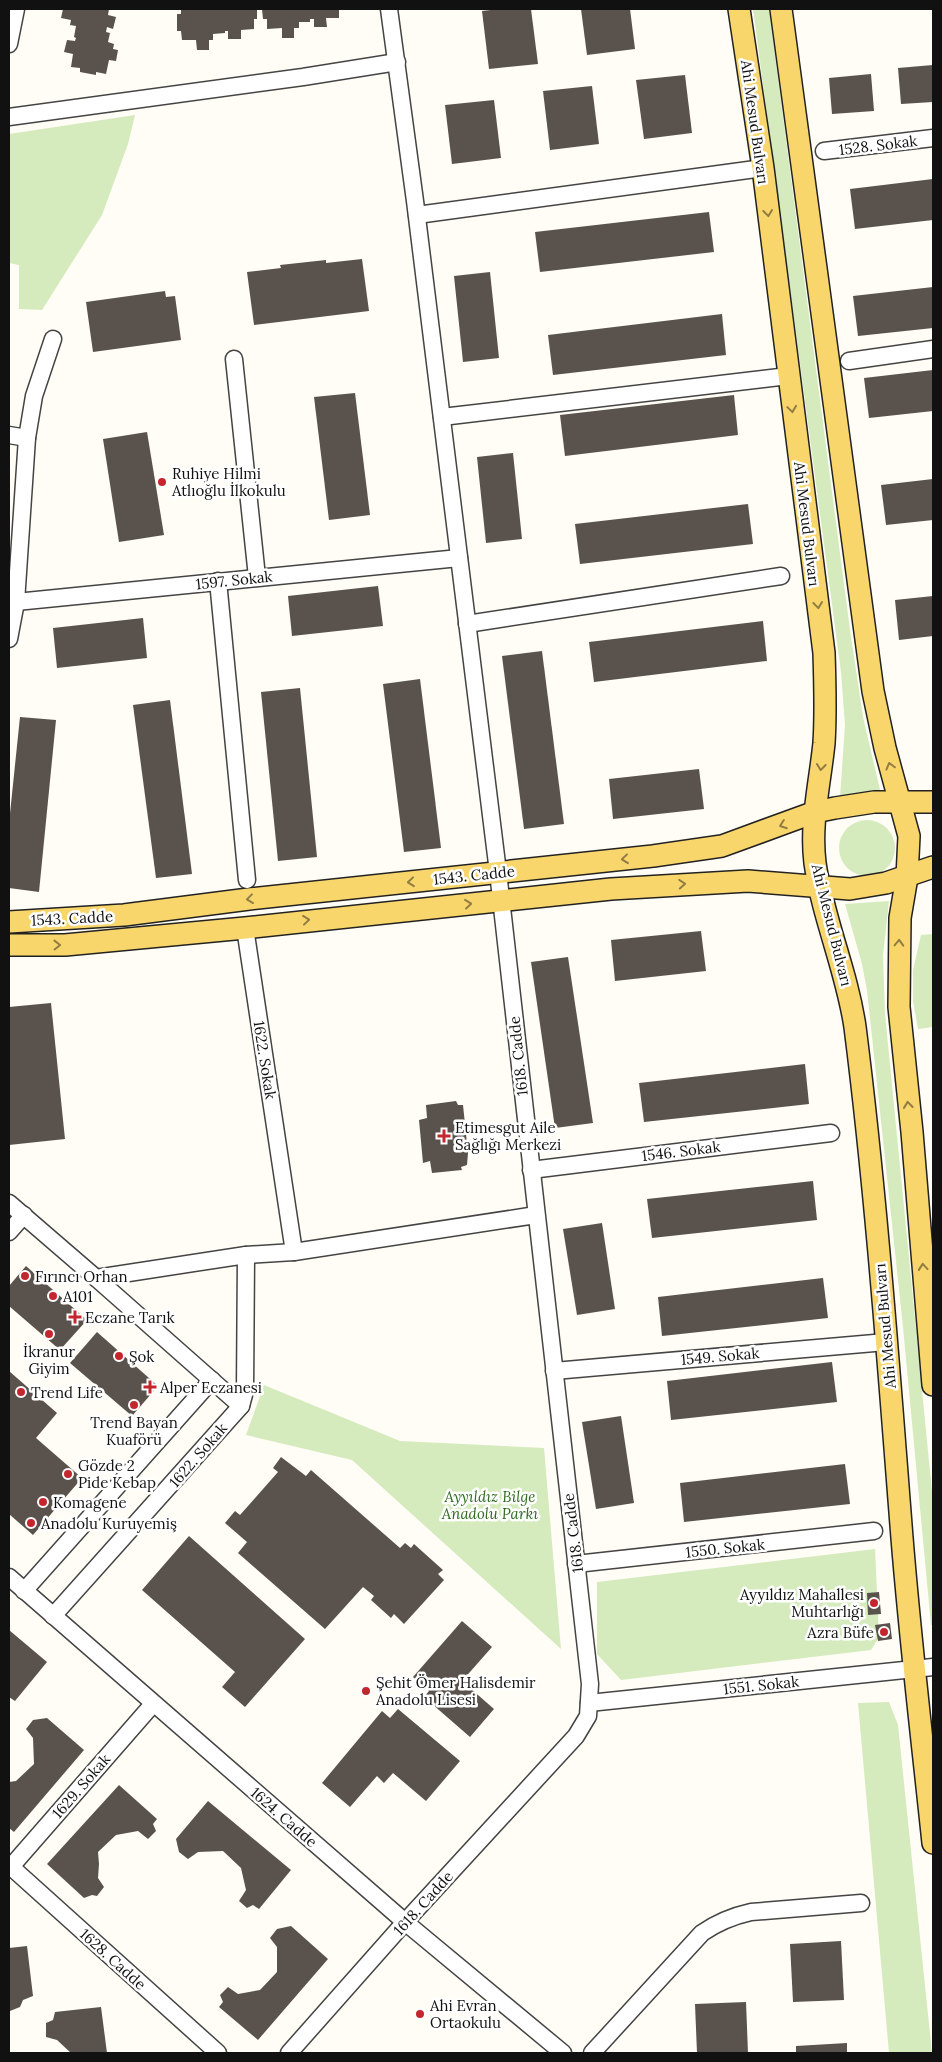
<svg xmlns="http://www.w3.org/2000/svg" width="942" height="2062" viewBox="0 0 942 2062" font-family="Lora,serif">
	<rect width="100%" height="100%" fill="#fffdf5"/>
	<g fill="#d5ebbd">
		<polygon points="753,9 769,9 850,630 863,717 881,794 840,797 845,725 841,672"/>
		<polygon points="135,115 128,144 102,215 42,310 19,309 19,265 9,263 9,134"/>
		<circle cx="867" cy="848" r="28"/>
		<polygon points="889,901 883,955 885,1014 933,1502 933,1625 931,1625 903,1327 867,990 862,964 845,904"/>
		<polygon points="933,934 933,1027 918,1029 913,1001 913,970 921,935"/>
		<polygon points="264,1385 400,1441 544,1448 561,1649 352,1460 246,1435"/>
		<polygon points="875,1549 879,1637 871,1650 621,1680 597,1654 597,1582"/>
		<polygon points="889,1702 898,1725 932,2053 889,2053 858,1703"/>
	</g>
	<g fill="#5a524d">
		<polygon points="63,9 109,9 108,15 116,17 113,29 107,27 106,32 110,33 108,42 114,44 113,49 118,50 116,61 109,60 106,74 96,72 96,75 80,72 80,68 71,67 73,54 64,52 67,40 75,41 76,38 74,37 76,26 70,25 71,20 61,18"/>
		<polygon points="181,9 257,9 257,19 254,19 254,29 241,30 241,39 228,39 228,31 225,31 225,33 213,34 213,40 209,40 209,50 197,50 196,40 182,40 181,31 177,31 177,14 181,14"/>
		<polygon points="262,9 339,9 339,18 326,18 327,27 314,27 314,19 310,19 310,22 299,22 299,28 294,28 294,38 282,38 282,28 267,29 267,19 263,19"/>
		<polygon points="499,9 531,9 538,64 489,69 482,11"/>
		<polygon points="581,9 630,9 635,49 587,55"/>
		<polygon points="933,65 933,102 901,104 898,68"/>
		<polygon points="871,74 874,111 832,114 829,78"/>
		<polygon points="685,75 692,133 644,139 636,80"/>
		<polygon points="592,86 599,144 550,150 543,91"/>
		<polygon points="494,100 501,158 452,164 445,105"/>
		<polygon points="933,179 933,220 855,229 850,189"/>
		<polygon points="709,212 714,252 540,272 535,232"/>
		<polygon points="362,259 369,311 254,325 247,272 281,268 280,265 326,260 326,263"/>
		<polygon points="490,272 499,358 463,362 454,276"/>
		<polygon points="933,287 933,328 858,336 853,296"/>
		<polygon points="165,291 166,297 175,296 181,340 93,352 86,302"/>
		<polygon points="722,314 726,355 553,375 548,335"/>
		<polygon points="933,370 933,411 869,418 864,378"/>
		<polygon points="355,393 370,515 329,520 314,397"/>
		<polygon points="734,395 738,435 565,456 560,415"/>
		<polygon points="147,432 164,535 119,542 103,439"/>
		<polygon points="513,453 522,539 486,543 477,457"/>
		<polygon points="933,479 933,520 886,525 881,485"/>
		<polygon points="748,504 753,544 580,564 575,524"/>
		<polygon points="378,586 383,626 292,636 288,596"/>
		<polygon points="933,596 933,636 899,640 895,600"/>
		<polygon points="143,618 147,658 57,668 53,628"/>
		<polygon points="763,621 767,661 594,682 589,642"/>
		<polygon points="542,651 564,824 524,829 502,656"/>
		<polygon points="420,679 441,848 404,852 383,684"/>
		<polygon points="300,688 317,857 278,861 261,692"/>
		<polygon points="170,700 192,874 156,878 133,705"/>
		<polygon points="20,717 56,720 39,892 9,888 9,823"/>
		<polygon points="699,769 704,809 613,819 609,779"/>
		<polygon points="701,931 706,971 615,981 611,940"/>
		<polygon points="568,957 593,1123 555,1128 531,962"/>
		<polygon points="51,1003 65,1139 9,1145 9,1007"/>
		<polygon points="805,1064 809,1104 644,1122 639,1083"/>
		<polygon points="456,1101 458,1105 463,1105 468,1153 467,1165 461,1167 462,1170 432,1173 430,1161 423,1163 419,1120 427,1118 426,1105"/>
		<polygon points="813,1181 817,1220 652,1238 647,1199"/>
		<polygon points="602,1223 615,1309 577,1315 563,1229"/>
		<polygon points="26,1266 87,1320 60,1350 9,1306 9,1286"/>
		<polygon points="823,1278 828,1318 662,1336 658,1297"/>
		<polygon points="97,1332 158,1386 132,1416 70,1363"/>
		<polygon points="832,1362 837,1402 671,1420 667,1381"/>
		<polygon points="9,1371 57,1413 36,1438 82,1478 33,1535 9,1514"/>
		<polygon points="621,1416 634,1503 596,1509 582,1422"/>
		<polygon points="281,1457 306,1476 311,1470 400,1548 405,1543 411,1548 414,1544 443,1570 438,1574 444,1580 404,1624 394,1614 391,1618 371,1600 374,1596 363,1587 325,1629 238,1553 247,1542 225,1523 235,1511 240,1515 278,1472 273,1468"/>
		<polygon points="845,1464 850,1504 684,1522 680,1483"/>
		<polygon points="189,1536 305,1639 245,1707 222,1687 235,1672 142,1590"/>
		<polygon points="879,1592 881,1614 868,1615 867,1593"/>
		<polygon points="462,1621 492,1647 462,1681 494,1709 470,1737 424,1697 429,1691 413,1677"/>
		<polygon points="890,1623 892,1639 878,1641 875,1625"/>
		<polygon points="9,1630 47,1662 15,1701 9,1697"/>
		<polygon points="398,1709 460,1761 426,1801 393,1773 384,1783 377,1776 350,1807 322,1783 382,1711 390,1718"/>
		<polygon points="47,1718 84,1750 14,1832 9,1828 9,1782 16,1781 34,1764 33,1738 26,1729 33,1720"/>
		<polygon points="119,1785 157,1819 153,1824 156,1831 148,1839 138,1831 116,1835 98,1852 99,1864 98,1878 104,1887 97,1896 92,1895 84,1898 47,1864"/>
		<polygon points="208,1801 291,1870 259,1909 253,1905 247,1908 239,1901 246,1890 241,1868 223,1851 198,1852 188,1859 179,1852 176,1839"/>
		<polygon points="291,1926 328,1959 258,2040 219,2007 223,2002 220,1995 228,1987 238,1994 260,1990 277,1972 277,1947 270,1938 277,1929"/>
		<polygon points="841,1941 844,2000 793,2002 790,1944"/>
		<polygon points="27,1946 33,1996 23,2000 20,2007 10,2011 9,1948"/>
		<polygon points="746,2002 748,2053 697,2053 695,2004"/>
		<polygon points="101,2007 107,2053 71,2053 57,2040 46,2037 46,2023 53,2020 55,2012"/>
		<polygon points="847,2043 847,2053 796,2053 796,2046"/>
	</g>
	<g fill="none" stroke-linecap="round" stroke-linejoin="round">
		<g stroke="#444" stroke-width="19">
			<g id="minor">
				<polyline points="9,44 16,9"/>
				<polyline points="9,117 303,77 397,62"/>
				<polyline points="824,151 933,138"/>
				<polyline points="417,215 763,168"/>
				<polyline points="234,359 257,577"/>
				<polyline points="849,361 933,349"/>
				<polyline points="442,417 788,376"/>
				<polyline points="9,435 27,438"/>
				<polyline points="218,581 247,880"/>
				<polyline points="9,601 16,602 459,558"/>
				<polyline points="467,624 781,576"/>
				<polyline points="9,639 16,602 27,438 34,396 53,339"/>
				<polyline points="245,928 294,1252"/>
				<polyline points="531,1170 831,1133"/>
				<polyline points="9,1203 96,1278 246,1255 294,1252 536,1215"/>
				<polyline points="9,1232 24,1215"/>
				<polyline points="96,1278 241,1406"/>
				<polyline points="554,1371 886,1342"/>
				<polyline points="576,1564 874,1531"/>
				<polyline points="9,1577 405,1922 563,2053"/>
				<polyline points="24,1591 212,1380"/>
				<polyline points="53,1616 241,1406 245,1391 246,1255"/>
				<polyline points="589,1703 933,1667"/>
				<polyline points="9,1865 218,2053"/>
				<polyline points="9,1869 153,1704"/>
				<polyline points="289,2053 405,1922 576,1736 588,1716 590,1684 498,872 415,201 389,9"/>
				<path d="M592,2053L702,1933C718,1922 733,1916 751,1912L861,1903"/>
			</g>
		</g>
		<g stroke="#222" stroke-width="24">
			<g id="major">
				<path d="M739,9L763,168L824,653C825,683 826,713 824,743C820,783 810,823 815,863C823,919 847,971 855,1027C876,1192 888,1359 901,1525C909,1631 922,1737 933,1843"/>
				<polyline points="781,9 873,691 885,748 909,836 907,877 900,918 899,1007 912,1132 933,1385"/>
				<polyline points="9,922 124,915 249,899 653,856 722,846 815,812 835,808 874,802 933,802"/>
				<polyline points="9,945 65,945 245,928 611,889 748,881 850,889 886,883 933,867"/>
			</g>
		</g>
		<use href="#minor" stroke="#fff" stroke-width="16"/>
		<use href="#major" stroke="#f9d66b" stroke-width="21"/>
	</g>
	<defs><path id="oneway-chevron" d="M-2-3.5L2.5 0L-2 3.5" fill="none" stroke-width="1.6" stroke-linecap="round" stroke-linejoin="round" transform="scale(1.25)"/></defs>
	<g stroke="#917d42">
		<use href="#oneway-chevron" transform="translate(768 213) rotate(83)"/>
		<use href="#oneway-chevron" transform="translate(792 409) rotate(82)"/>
		<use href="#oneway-chevron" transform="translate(818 605) rotate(83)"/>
		<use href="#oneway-chevron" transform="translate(890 766) rotate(-105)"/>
		<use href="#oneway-chevron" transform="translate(821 767) rotate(97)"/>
		<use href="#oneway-chevron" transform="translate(783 825) rotate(160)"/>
		<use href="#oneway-chevron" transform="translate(625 859) rotate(174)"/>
		<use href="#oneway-chevron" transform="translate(411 882) rotate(174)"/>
		<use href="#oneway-chevron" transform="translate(682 884) rotate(-4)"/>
		<use href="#oneway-chevron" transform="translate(250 899) rotate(173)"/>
		<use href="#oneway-chevron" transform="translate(468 904) rotate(-6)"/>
		<use href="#oneway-chevron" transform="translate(306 920) rotate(-6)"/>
		<use href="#oneway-chevron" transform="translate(899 943) rotate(-88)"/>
		<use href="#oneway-chevron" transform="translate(57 945) rotate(-1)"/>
		<use href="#oneway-chevron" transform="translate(908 1105) rotate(-96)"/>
		<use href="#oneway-chevron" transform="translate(923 1267) rotate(-95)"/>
	</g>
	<g fill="#c4262e" stroke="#fff" stroke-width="2">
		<circle cx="162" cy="482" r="5"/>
		<path d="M441.5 1128.5h5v5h5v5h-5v5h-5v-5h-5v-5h5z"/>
		<circle cx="25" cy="1276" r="5"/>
		<circle cx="53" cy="1296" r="5"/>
		<path d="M72.5 1309.5h5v5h5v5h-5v5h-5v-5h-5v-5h5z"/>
		<circle cx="49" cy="1334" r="5"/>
		<circle cx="119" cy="1356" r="5"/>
		<path d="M147.5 1379.5h5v5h5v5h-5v5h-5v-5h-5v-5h5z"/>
		<circle cx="21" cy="1392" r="5"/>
		<circle cx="134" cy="1405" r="5"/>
		<circle cx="68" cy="1474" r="5"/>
		<circle cx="43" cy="1502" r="5"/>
		<circle cx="31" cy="1523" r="5"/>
		<circle cx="874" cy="1603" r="5"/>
		<circle cx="884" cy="1632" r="5"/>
		<circle cx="366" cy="1691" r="5"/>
		<circle cx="420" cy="2014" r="5"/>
	</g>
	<g text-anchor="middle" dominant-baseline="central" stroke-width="5" stroke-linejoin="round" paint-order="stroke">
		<g font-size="15" fill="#111" stroke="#fff">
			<text transform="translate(755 122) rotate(82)">Ahi Mesud Bulvarı</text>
			<text transform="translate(878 145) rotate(-7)">1528. Sokak</text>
			<text transform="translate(807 524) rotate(83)">Ahi Mesud Bulvarı</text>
			<text transform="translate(234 580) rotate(-6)">1597. Sokak</text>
			<text transform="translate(474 875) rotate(-6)">1543. Cadde</text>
			<text transform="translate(72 918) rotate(-3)">1543. Cadde</text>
			<text transform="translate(832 925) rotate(76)">Ahi Mesud Bulvarı</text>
			<text transform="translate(518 1056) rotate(-96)">1618. Cadde</text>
			<text transform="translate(265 1060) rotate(81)">1622. Sokak</text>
			<text transform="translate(681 1151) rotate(-7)">1546. Sokak</text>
			<text transform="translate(885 1326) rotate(-95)">Ahi Mesud Bulvarı</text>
			<text transform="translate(720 1356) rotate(-5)">1549. Sokak</text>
			<text transform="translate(198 1455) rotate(-49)">1622. Sokak</text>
			<text transform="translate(573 1533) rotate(-97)">1618. Cadde</text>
			<text transform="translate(725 1548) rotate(-6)">1550. Sokak</text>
			<text transform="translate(761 1685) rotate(-6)">1551. Sokak</text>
			<text transform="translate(81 1786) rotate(-49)">1629. Sokak</text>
			<text transform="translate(284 1817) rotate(41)">1624. Cadde</text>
			<text transform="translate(423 1903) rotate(-48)">1618. Cadde</text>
			<text transform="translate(113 1959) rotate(42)">1628. Cadde</text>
		</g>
		<g font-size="15" fill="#111" stroke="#fff" text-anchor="start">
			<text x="172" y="473">Ruhiye Hilmi<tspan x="172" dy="17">Atlıoğlu İlkokulu</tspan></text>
			<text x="455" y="1127">Etimesgut Aile<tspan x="455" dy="17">Sağlığı Merkezi</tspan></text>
			<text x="35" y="1276">Fırıncı Orhan</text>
			<text x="63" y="1296">A101</text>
			<text x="85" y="1317">Eczane Tarık</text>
			<text x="49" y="1351" text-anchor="middle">İkranur<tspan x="49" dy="17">Giyim</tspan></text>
			<text x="129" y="1356">Şok</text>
			<text x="160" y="1387">Alper Eczanesi</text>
			<text x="31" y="1392">Trend Life</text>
			<text x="134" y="1422" text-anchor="middle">Trend Bayan<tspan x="134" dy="17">Kuaförü</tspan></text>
			<text x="78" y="1465">Gözde 2<tspan x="78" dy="17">Pide Kebap</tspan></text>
			<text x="53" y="1502">Komagene</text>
			<text x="41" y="1523">Anadolu Kuruyemiş</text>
			<text x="864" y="1594" text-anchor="end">Ayyıldız Mahallesi<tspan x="864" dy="17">Muhtarlığı</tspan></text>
			<text x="874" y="1632" text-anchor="end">Azra Büfe</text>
			<text x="376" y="1682">Şehit Ömer Halisdemir<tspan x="376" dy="17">Anadolu Lisesi</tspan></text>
			<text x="430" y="2005">Ahi Evran<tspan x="430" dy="17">Ortaokulu</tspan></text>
		</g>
		<g font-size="15" font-style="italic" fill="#2f6b1f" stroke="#fff">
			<text x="490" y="1496">Ayyıldız Bilge<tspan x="490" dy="17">Anadolu Parkı</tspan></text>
		</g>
	</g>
	<rect width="942" height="2062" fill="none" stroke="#111111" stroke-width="20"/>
</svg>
